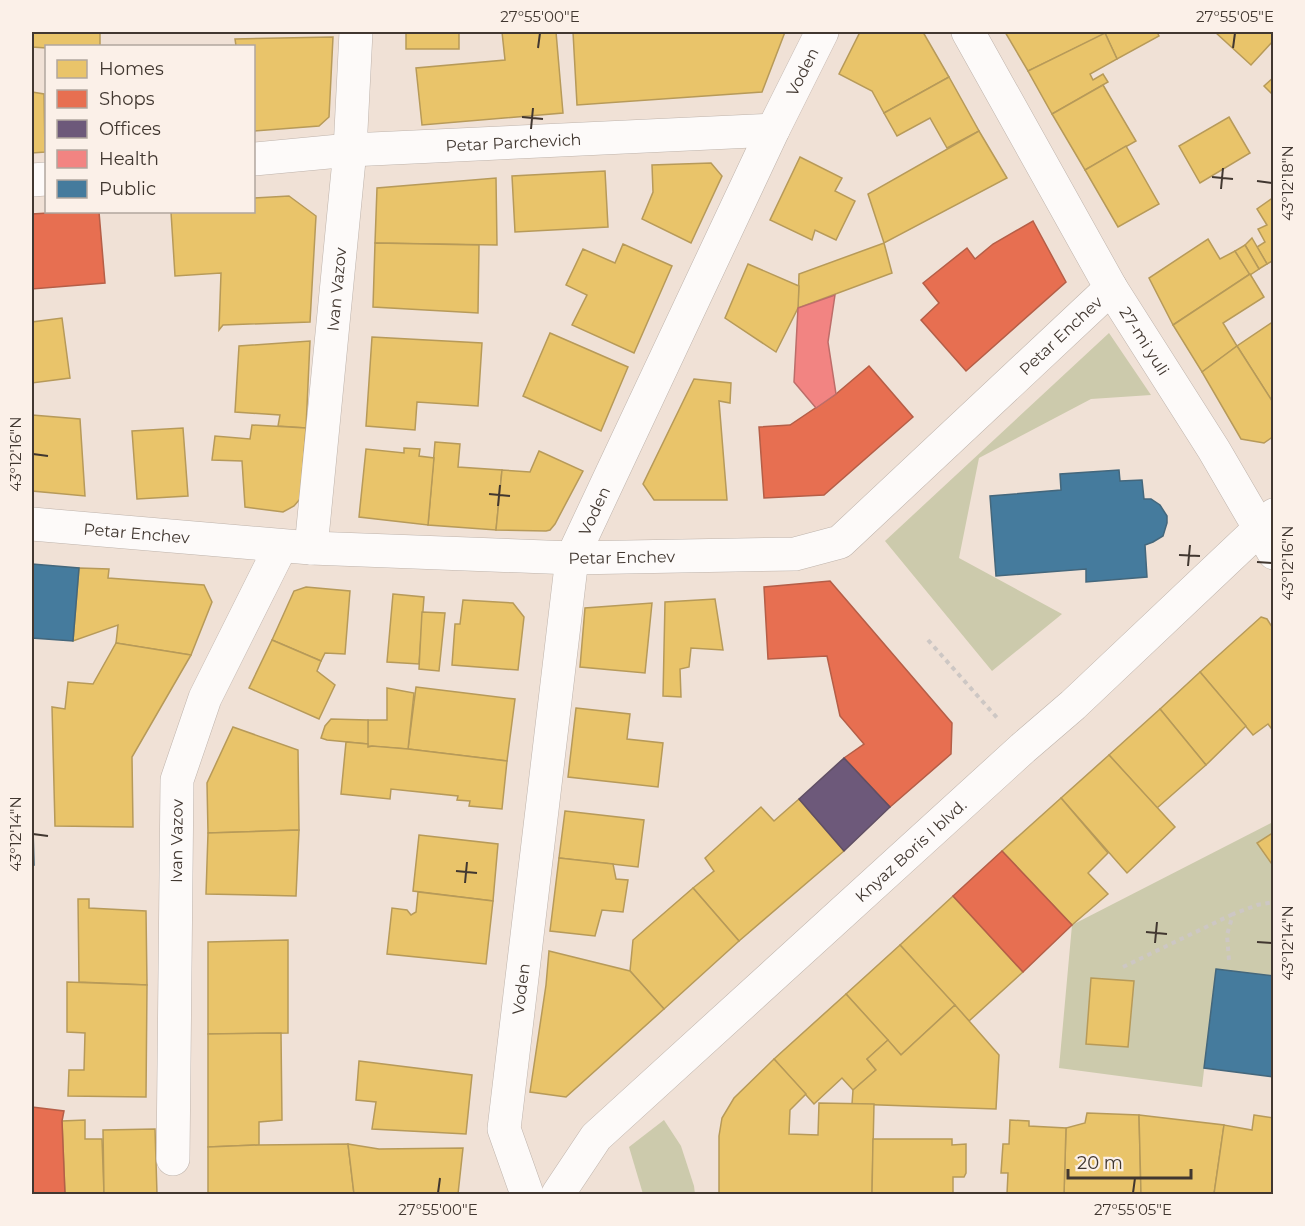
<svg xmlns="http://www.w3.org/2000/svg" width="1305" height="1226" viewBox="0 0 1305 1226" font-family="Montserrat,sans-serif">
	<rect width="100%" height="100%" fill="#f0e1d6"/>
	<g fill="#cccaac">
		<polygon points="1109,333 1151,395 1091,399 979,458 959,558 1062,614 992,671 885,541"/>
		<polygon points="1273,822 1273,976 1216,969 1202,1087 1059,1068 1072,925"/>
		<polygon points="664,1120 681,1146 694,1186 695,1194 643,1194 629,1147"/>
	</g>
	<g fill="#e9c46a" stroke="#b79a59" stroke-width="1.5">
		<polygon points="32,32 100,32 100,46 46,46 46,48 32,47"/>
		<rect x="406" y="32" width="53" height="17"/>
		<polygon points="502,32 556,32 563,113 422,125 416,68 505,60"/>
		<polygon points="573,32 785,32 762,92 577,105"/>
		<polygon points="860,32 923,32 949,77 884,113 872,91 839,74"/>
		<polygon points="1005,32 1109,32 1028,71"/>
		<polygon points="1109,32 1157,32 1159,36 1117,59 1105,33"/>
		<polygon points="1215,32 1274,32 1274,40 1251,65"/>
		<polygon points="1105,33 1117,59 1090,74 1093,80 1103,74 1108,82 1052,114 1028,71"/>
		<polygon points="333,37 329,117 319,126 254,131 254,46 236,46 235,39"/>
		<polygon points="949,77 979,131 947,148 930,118 897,136 884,113"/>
		<polygon points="1274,77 1274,96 1264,86"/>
		<polygon points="1103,85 1136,141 1085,170 1052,114"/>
		<polygon points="32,92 44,94 45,152 32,153"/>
		<polygon points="1229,117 1250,153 1200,183 1179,146"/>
		<polygon points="979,131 1007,178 884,243 868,194"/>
		<polygon points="1126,146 1159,204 1118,227 1085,170"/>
		<polygon points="800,157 842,178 835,191 855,201 836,240 815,230 812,240 770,220"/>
		<polygon points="711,163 722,176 691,243 642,219 653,192 652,165"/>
		<polygon points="605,171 608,227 515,232 512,176"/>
		<polygon points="496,178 497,245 375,243 377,188"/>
		<polygon points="289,196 316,216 310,322 223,325 219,330 221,273 175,276 171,212 254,212 254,198"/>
		<polygon points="1274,197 1274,260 1267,264 1257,247 1265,242 1258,229 1267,225 1257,209"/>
		<polygon points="1252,238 1267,264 1259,269 1245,245"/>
		<polygon points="1208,239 1220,259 1235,251 1250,274 1173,325 1149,278"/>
		<polygon points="375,243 479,245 478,313 373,307"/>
		<polygon points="884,243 892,273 798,308 799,274"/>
		<polygon points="623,244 672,266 634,353 572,325 587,295 566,285 583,249 615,263"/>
		<polygon points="1245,245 1259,269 1250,275 1235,251"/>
		<polygon points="748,264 799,286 798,308 776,352 725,318"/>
		<polygon points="1250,274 1264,297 1223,323 1237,346 1202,372 1173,325"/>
		<polygon points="62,318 70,378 32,383 32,322"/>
		<polygon points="1274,321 1274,404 1237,346"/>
		<polygon points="550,333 628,367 601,431 523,396"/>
		<polygon points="372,337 482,343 478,406 417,402 415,430 366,426"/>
		<polygon points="310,341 306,428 278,426 280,415 235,412 239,346"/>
		<polygon points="1237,346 1274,404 1274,436 1264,443 1241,439 1202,372"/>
		<polygon points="694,379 731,383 730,403 719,401 727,500 654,500 643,484"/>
		<polygon points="32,415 80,419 85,496 32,491"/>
		<polygon points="252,425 306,428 300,499 294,506 283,512 245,507 242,461 212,460 215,436 250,439"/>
		<polygon points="183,428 188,496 137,499 132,431"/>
		<polygon points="435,442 460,444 458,467 502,470 496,530 428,525"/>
		<polygon points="404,448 420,449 419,456 434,458 428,525 359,517 366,449 404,453"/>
		<polygon points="539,451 583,471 555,524 550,530 546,531 496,530 502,470 530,472"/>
		<polygon points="79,568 109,569 108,578 204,585 212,602 191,655 116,643 118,625 73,641"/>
		<polygon points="306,587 350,591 345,654 325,653 321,661 272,640 294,591"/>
		<polygon points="393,594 424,597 419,664 387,662"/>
		<polygon points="715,599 723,650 691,648 689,667 680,669 681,697 663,696 665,602"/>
		<polygon points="463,600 513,603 524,617 518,670 452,665 455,624 460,624"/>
		<polygon points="652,603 645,673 580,667 585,608"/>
		<polygon points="422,612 445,613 439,671 419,669"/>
		<polygon points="1261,617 1267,619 1274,630 1274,732 1268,724 1253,735 1200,672"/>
		<polygon points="272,640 321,661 317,671 335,685 319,719 249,688"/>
		<polygon points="116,643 191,655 132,757 133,827 55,826 52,707 65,709 68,682 93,684"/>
		<polygon points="1200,672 1246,726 1206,765 1160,709"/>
		<polygon points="416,687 515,699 507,761 408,749"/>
		<polygon points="387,688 414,693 408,749 367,746 368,720 387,720"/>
		<polygon points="576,708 630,714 627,739 663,743 658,787 568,777"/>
		<polygon points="1160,709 1206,765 1157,808 1109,755"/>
		<polygon points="331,719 368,720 368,744 327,740 321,738 325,726"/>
		<polygon points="233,727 298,750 299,830 208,833 207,783"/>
		<polygon points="346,742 368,744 368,747 372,746 408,749 507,761 502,809 469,806 470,801 457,800 458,796 391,789 390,799 341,794"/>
		<polygon points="1109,755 1175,827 1127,873 1061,798"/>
		<polygon points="1061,798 1108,853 1088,873 1108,894 1072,925 1002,851"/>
		<polygon points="799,799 844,851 739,941 693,888 714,871 705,858 761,807 774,821"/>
		<polygon points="565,811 644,820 638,867 559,858"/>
		<polygon points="299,830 296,896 206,894 208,833"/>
		<polygon points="1274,832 1274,867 1257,843"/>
		<polygon points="419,835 498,844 493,901 413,891"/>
		<polygon points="559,858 613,864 616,879 628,880 623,912 602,910 595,936 550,931"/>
		<polygon points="693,888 739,941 664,1009 630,971 633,940"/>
		<polygon points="418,892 493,901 486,964 387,954 392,908 407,910 411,915 416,912"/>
		<polygon points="953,896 1023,972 969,1021 900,945"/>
		<polygon points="78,899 89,899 89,908 146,911 147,985 79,982"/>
		<polygon points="288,940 288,1033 208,1034 208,942"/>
		<polygon points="900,945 955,1005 901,1055 846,994"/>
		<polygon points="549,951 630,971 664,1009 566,1097 530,1092 546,985"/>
		<polygon points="1091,978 1134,981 1128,1047 1086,1044"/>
		<polygon points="67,982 147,985 146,1097 68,1096 69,1070 84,1070 85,1033 67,1032"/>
		<polygon points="846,994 888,1040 867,1059 876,1070 853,1090 842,1078 814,1104 774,1059"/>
		<polygon points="955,1005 999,1055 996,1109 852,1104 853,1090 876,1070 867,1059 888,1040 901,1055"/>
		<polygon points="281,1033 282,1120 259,1122 259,1145 208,1147 208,1034"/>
		<polygon points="774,1059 806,1094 790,1110 789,1134 818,1135 819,1103 874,1104 872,1194 719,1194 719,1136 722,1118 734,1098"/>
		<polygon points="359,1061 472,1075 466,1134 372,1129 376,1102 356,1100"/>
		<polygon points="1087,1113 1139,1115 1141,1194 1064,1194 1066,1128 1085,1123"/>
		<polygon points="1139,1115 1224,1125 1214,1194 1141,1194"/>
		<polygon points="1254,1115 1274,1118 1274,1194 1214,1194 1224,1125 1252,1130"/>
		<polygon points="85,1120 85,1139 102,1139 104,1194 65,1194 62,1121"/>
		<polygon points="1010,1120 1029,1121 1029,1126 1066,1128 1064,1194 1007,1194 1008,1173 1001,1173 1003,1144 1009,1144"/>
		<polygon points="155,1129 157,1194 104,1194 103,1130"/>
		<polygon points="873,1139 952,1139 952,1145 966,1144 966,1173 964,1177 953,1177 953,1194 872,1194"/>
		<polygon points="348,1144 354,1194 208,1194 208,1147 259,1145"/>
		<polygon points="348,1144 379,1149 463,1148 458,1194 354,1194"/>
	</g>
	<g fill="#e76f51" stroke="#b55e47" stroke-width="1.5">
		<polygon points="65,212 99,212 105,283 32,289 32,214"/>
		<polygon points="1033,221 1066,282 966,371 921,320 939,303 923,283 967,248 975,259 993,244"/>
		<polygon points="869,366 913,417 824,495 764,498 759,427 790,425 836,394"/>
		<polygon points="830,581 952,723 951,754 890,807 844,758 864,744 840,716 827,656 768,659 764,587"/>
		<polygon points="1002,851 1072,925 1023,972 953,896"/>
		<polygon points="32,1107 64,1111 62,1121 65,1194 32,1194"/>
	</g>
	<polygon fill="#6d597a" stroke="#604f64" stroke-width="1.5" points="844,758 890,807 844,851 799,799"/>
	<polygon fill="#f28482" stroke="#bd6d69" stroke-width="1.5" points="835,295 828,342 836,394 816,408 794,382 798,308"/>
	<g fill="#457b9d" stroke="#44677c" stroke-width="1.5">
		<polygon points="1119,470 1120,481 1142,480 1144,499 1151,499 1160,505 1167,516 1167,523 1163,536 1153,542 1145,545 1147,577 1086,582 1086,569 996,576 990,496 1061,490 1060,474"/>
		<polygon points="32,564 79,568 73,641 32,638"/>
		<polygon points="32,828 33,828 34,865 32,865"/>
		<polygon points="1216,969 1274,976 1274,1077 1204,1068"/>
	</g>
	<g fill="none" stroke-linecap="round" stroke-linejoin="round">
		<g stroke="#beb3ab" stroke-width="34">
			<g id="minor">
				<path id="s1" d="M968,32L1111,288L1214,450L1274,553"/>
				<path id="s2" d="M254,159L350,150L773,130"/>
				<polyline points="32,180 46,179"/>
				<path id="s3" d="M32,524L311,548L572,558L795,554L840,542L1111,288"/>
				<path id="s4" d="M311,548L350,150L356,32"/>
				<path id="s5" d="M173,1159L177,780L205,698L281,546"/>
				<path id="s6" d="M527,1194L504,1129L572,558L773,130L822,32"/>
				<path id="s7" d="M558,1194L596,1137L1023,748L1073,705L1274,515"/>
			</g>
		</g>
		<g stroke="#cdc7c4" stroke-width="4" stroke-dasharray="4.5 4.5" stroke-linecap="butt">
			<polyline points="928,640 999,720"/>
			<polyline points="1229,960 1227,935 1233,914 1257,905 1274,902"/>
			<polyline points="1123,967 1233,914"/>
		</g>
		<use href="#minor" stroke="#fdfaf9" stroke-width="33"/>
	</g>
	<path fill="none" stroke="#413730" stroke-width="2" d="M538,48L540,33M1233,48L1235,33M522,117L543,119M531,129L533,108M1212,177L1233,179M1257,181L1272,183M1221,189L1223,168M33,454L48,456M489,494L510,496M498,506L500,485M1179,555L1200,556M1257,562L1272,563M1188,566L1190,545M33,834L48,836M456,871L477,873M465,883L467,862M1146,932L1167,934M1257,942L1272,943M1155,943L1157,922M438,1193L440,1178M1133,1193L1135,1178"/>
	<g text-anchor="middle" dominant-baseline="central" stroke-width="6" stroke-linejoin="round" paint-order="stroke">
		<g font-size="16" fill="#413730" stroke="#fbf0e8">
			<text stroke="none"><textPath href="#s6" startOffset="1182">Voden</textPath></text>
			<text stroke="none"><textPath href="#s2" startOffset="260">Petar Parchevich</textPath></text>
			<text stroke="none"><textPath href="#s4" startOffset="260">Ivan Vazov</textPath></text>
			<text stroke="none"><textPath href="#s3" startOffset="1113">Petar Enchev</textPath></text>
			<text stroke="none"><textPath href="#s1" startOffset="356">27-mi yuli</textPath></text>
			<text stroke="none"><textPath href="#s6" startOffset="696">Voden</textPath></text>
			<text stroke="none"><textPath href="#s3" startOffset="105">Petar Enchev</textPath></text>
			<text stroke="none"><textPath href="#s3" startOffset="591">Petar Enchev</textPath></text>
			<text stroke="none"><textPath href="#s5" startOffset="318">Ivan Vazov</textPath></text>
			<text stroke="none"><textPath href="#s7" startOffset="494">Knyaz Boris I blvd.</textPath></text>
			<text stroke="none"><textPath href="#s6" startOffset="210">Voden</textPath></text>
		</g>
	</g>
	<rect width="1305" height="1226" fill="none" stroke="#fbf0e8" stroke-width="66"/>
	<rect x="45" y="45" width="210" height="168" fill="#fbf0e8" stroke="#b1a69e" stroke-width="1.5"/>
	<rect x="57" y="60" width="30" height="18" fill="#e9c46a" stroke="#b1a69e" stroke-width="1.5"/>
	<text x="99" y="75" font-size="18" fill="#413730">Homes</text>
	<rect x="57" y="90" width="30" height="18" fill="#e76f51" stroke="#b1a69e" stroke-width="1.5"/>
	<text x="99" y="105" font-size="18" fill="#413730">Shops</text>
	<rect x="57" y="120" width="30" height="18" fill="#6d597a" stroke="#b1a69e" stroke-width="1.5"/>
	<text x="99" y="135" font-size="18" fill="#413730">Offices</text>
	<rect x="57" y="150" width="30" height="18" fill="#f28482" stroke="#b1a69e" stroke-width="1.5"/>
	<text x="99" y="165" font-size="18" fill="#413730">Health</text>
	<rect x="57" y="180" width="30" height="18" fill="#457b9d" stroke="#b1a69e" stroke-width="1.5"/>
	<text x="99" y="195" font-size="18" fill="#413730">Public</text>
	<path d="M1068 1169v9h123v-9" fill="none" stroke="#413730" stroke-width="3"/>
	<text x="1077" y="1169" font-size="18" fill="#413730" stroke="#fbf0e8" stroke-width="4.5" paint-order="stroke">20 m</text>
	<rect x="33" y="33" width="1239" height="1160" fill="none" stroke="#413730" stroke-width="2"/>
	<g font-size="15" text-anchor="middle" fill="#413730">
		<text x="540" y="22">27°55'00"E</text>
		<text x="1235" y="22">27°55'05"E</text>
		<text transform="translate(1288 183) rotate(-90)" y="5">43°12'18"N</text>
		<text transform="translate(16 454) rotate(-90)" y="5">43°12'16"N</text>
		<text transform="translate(1288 563) rotate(-90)" y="5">43°12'16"N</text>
		<text transform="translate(16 834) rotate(-90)" y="5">43°12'14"N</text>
		<text transform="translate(1288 943) rotate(-90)" y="5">43°12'14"N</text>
		<text x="438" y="1215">27°55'00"E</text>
		<text x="1133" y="1215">27°55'05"E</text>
	</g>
</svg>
